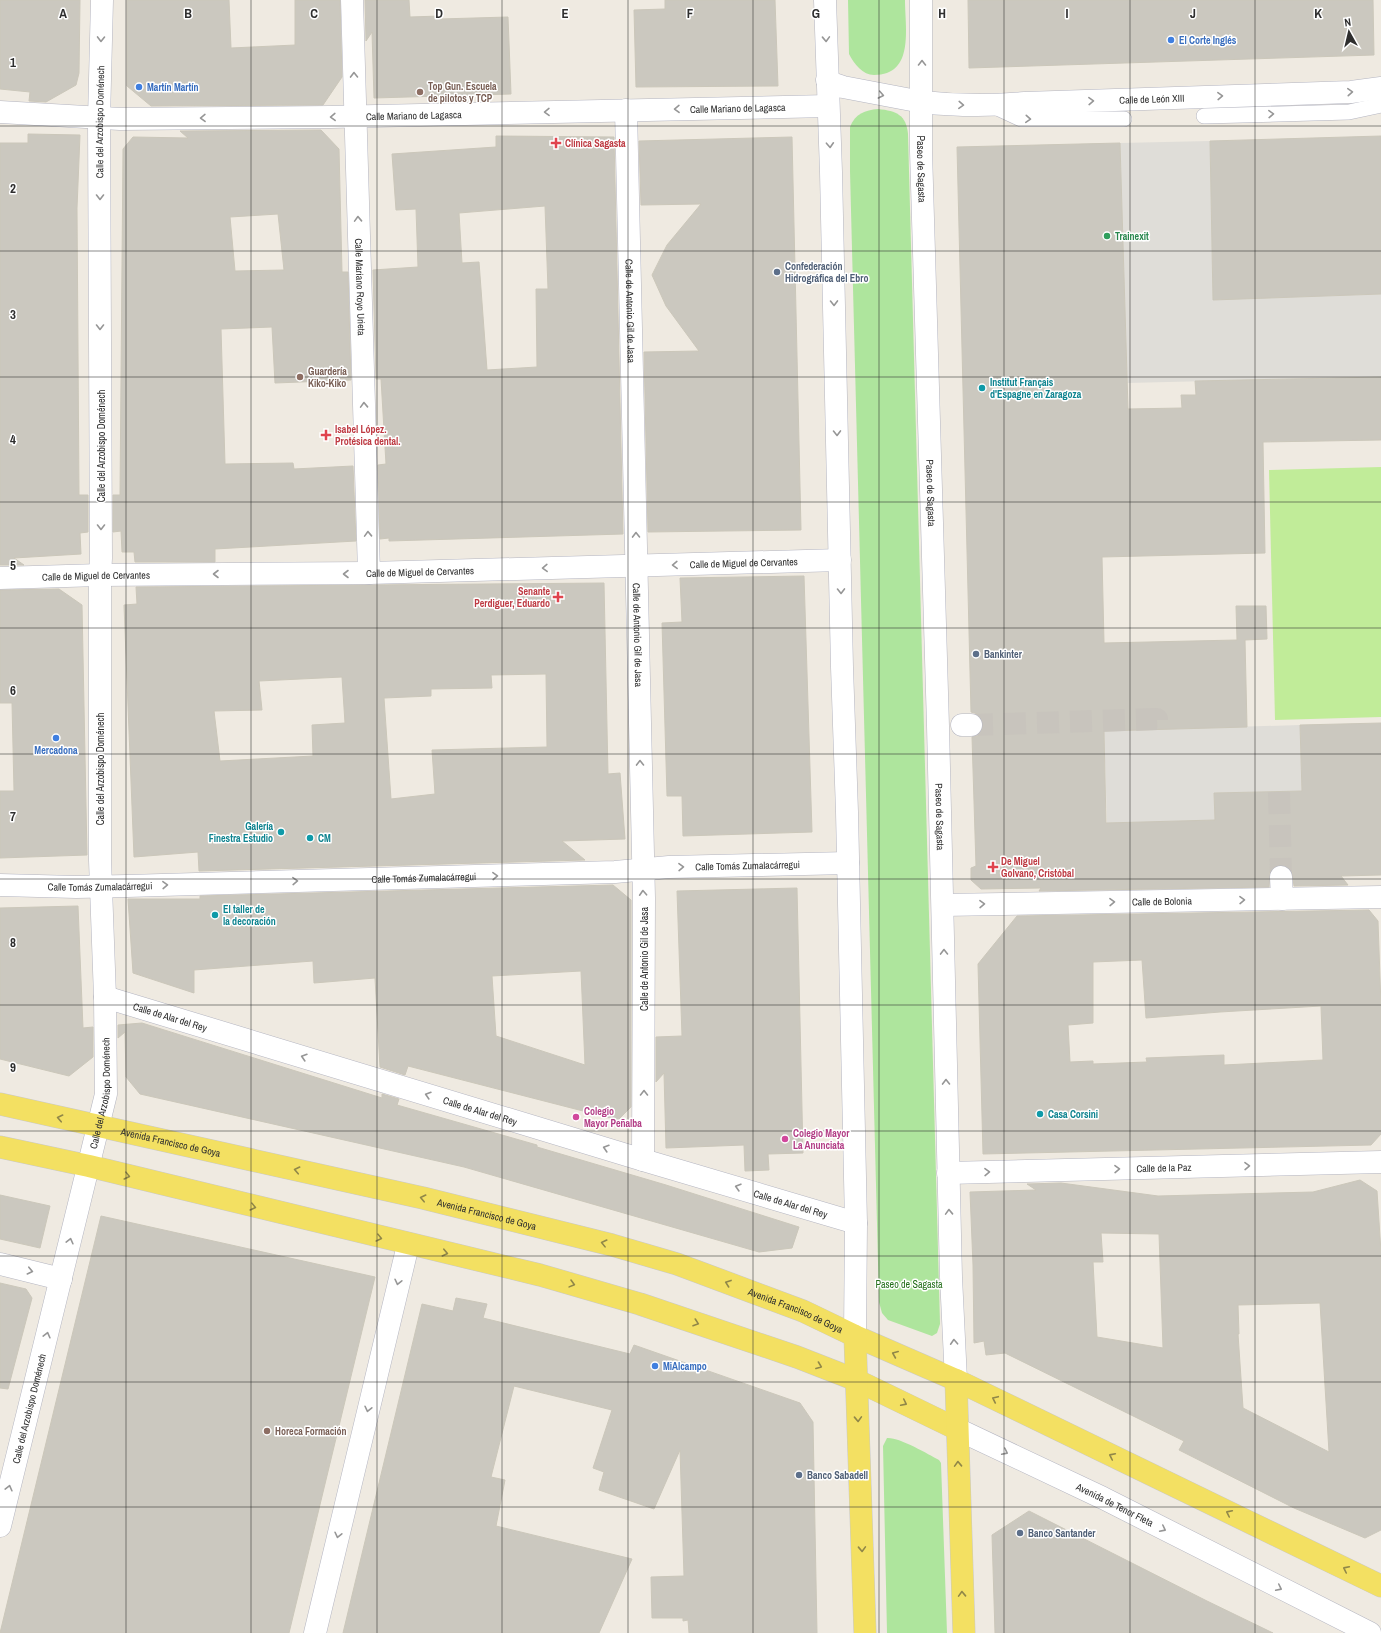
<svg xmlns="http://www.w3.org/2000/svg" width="1381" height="1633" viewBox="0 0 1381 1633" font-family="'Archivo Narrow',sans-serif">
	<rect width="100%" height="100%" fill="#efeae1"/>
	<g fill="#aee59d">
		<path d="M848,0H905C905,28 915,75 874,75C863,75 854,64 849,54Z"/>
		<path d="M878,109C897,111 906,115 908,134L940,1324L937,1333L932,1336L888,1320L882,1313L879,1302L850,171V127C855,114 865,110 878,109Z"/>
		<path d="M887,1438C899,1437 928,1454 939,1460L941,1463L947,1633H887L883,1446Z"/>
	</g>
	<polygon fill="#c1ec99" points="1381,467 1381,717 1275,720 1269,470"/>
	<g fill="#dfddd8">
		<polygon points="1210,141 1213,299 1381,294 1381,377 1127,383 1120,143"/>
		<polygon points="1300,725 1302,791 1214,793 1215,820 1107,823 1104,731"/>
	</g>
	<g fill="#cbc8bf" stroke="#cbc7ba" fill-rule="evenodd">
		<polygon points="0,0 80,0 79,73 76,85 46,102 29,101 30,92 0,89"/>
		<polygon points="127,0 229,0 231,48 295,45 295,0 340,0 342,77 323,105 151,106 127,86"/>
		<polygon points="365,0 409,0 410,17 440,16 440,19 508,17 511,94 374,98 372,32 366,41"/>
		<polygon points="665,0 775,0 778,86 636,87 634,10 665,9"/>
		<polygon points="968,0 1373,0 1374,55 969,68"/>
		<path d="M321,130L339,149L342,272H348L351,380L275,383L272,327L221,329L225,464L293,463L294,469L353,466L356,541L215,549V562H135L134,552H122L121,531L113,532V495H120L123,149L133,137L188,138L180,131ZM278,214L284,270L235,271L230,217Z"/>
		<polygon points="28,134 80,135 77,208 79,495 88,495 88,532 80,533 81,554 14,558 24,565 0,565 0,143 28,143"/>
		<path d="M496,136L614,137L623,534L389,541V538L380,539L378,465L386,464L381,379H376L373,270L418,267L416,209L396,210L392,154L496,147ZM545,206L548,289H536L537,367L487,370L479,262L462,263L459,213Z"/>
		<polygon points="1381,136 1381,294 1213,300 1210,141"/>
		<polygon points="792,137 801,530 648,532 644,352 699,351 666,306 652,275 667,245 701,204 641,205 639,141"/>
		<polygon points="1120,143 1128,409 1182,408 1181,395 1196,395 1195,381 1381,377 1381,440 1263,442 1265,553 1102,557 1104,643 1237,640 1236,606 1266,606 1267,639 1245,640 1247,727 1104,731 1106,823 1215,820 1214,793 1302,791 1300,725 1381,723 1381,875 1341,876 1348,885 1294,886 1292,871 1287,866 1281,865 1275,866 1270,871 1269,887 1039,891 1041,888 981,889 971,880 971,868 976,866 972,737 978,736 982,732 983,725 982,719 978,714 971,712 957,147"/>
		<polygon points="804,576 812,832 683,836 682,796 667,796 662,623 682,622 680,578"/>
		<path d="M604,583L608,774L620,773L625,839L562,841L585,860L199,871L198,852L134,857L124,605L137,604L136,587ZM546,674L547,747L432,750L435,794L391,799L384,698L431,696V689L492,688L491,675ZM342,677L345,723L312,725L313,756L220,761L214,711L262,710L259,681Z"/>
		<polygon points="59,589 82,605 87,855 0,858 0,791 14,791 12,703 0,703 0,590"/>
		<path d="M613,885L631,900V1107L618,1120L408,1066L405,1075L380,1067L375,978L314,983L313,961L194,970V993L133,973L128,899H200V896ZM581,971L585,1065L496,1036L492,976Z"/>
		<polygon points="797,888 803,1153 768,1154 769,1170 745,1171 744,1145 666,1148 664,1073 656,1082 656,1037 682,1036 677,891"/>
		<polygon points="78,906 83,1028 93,1027 93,1057 69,1076 0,1059 0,908"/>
		<path d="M1369,910L1378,921L1381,1006V1134L1371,1145L983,1154L978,964L1017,916ZM1142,960L1146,1018L1220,1012L1321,1006L1323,1060L1224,1065V1055L1146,1058L1147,1062L1093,1064V1061L1070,1062L1068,1025L1093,1023V962Z"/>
		<polygon points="142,1023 382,1098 382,1094 399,1099 397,1105 537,1145 537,1147 666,1185 799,1227 792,1248 759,1252 464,1167 140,1094 126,1077 125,1032 118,1038 118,1025"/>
		<path d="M1360,1180L1377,1191L1381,1252V1530L1365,1538L1294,1508L1179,1450L1184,1441L1005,1353L986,1355L984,1341L974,1343L973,1265L970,1192L1036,1190L1027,1184L1061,1183L1158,1196L1313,1192ZM1101,1233L1159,1234L1163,1348L1097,1337L1093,1262H1103ZM1320,1303L1329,1452L1243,1408L1238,1334H1239L1238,1305Z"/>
		<polygon points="0,1195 50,1206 40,1248 0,1239"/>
		<polygon points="101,1216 375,1277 289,1633 0,1633"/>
		<polygon points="0,1283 26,1289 32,1298 8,1389 0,1388"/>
		<polygon points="456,1298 487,1304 483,1318 630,1354 634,1345 800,1403 813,1422 817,1633 689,1633 688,1620 683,1621 683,1618 652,1618 651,1577 684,1576 680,1450 654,1509 599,1490 604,1472 593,1468 612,1410 514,1386 491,1477 505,1480 496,1526 632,1559 599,1633 343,1633 422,1304 453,1311"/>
		<polygon points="1029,1511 1207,1601 1273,1633 995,1633 992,1535"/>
	</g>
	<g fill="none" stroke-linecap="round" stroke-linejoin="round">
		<g stroke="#c8c4bd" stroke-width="22" stroke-dasharray="22 11" stroke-linecap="butt">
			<polyline points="971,725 1157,719 1157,729"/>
			<polyline points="1279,792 1281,877"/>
		</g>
		<g stroke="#b4b5c1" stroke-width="16">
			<g id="lane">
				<polyline points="993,106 1021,119 1124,119"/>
				<polyline points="1204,116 1349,112 1381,105"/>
			</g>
		</g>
		<g stroke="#b4b5c1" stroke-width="23">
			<g id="street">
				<path id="s1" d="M352,0L369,573"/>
				<path id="s2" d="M922,102C957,106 990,106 1025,103L1351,92L1381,88"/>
				<path id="s3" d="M626,110L644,898L643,1160"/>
				<path id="s4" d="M0,112L120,119L331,117L828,106"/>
				<path id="s5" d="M0,578L100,575L369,573L840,560"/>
				<polyline points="962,725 971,725"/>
				<polyline points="1281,877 1282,899"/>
				<path id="s6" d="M0,885L76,887L127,886L615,872L669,867L848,863"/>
				<path id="s7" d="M943,905L1381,897"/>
				<path id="s8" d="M105,997L643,1160L856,1223"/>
				<path id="s9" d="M948,1173L1381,1162"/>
				<polyline points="0,1264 61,1279"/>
				<path id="s10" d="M0,1526L106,1094L105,997L100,860V575L101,558L99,119L102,0"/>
				<polyline points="315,1633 408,1245"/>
			</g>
		</g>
		<g stroke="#b4b5c1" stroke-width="23">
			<g id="secondary">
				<polyline points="825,0 831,172 842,667 847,812 856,1223 855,1336"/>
				<path id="s11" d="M921,0V151L938,726L951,1277L956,1380"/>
				<polyline points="827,80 834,84 843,87 922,102"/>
				<path id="s12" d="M957,1429L1103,1498L1370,1633"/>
			</g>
		</g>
		<g stroke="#c9c9c9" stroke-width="23">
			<g id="primary">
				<path id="s13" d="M0,1104L423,1198L612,1245L677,1264L803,1311L855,1336L956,1380L1381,1586"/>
				<polyline points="0,1147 89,1166 540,1275 640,1304 797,1357 856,1380 957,1429"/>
				<polyline points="855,1336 865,1633"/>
				<polyline points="956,1380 964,1633"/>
			</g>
		</g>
		<use href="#lane" stroke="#fff" stroke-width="15"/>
		<use href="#street" stroke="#fff" stroke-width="22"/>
		<use href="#secondary" stroke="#fff" stroke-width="22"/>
		<use href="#primary" stroke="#f3e062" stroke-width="22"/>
	</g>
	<defs><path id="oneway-chevron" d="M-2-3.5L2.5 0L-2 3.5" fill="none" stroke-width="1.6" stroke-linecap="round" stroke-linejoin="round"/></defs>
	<g stroke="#969696">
		<use href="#oneway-chevron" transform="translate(101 39) rotate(91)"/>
		<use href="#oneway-chevron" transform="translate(826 39) rotate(88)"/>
		<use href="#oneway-chevron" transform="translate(922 63) rotate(-90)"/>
		<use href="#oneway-chevron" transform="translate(354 75) rotate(-91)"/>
		<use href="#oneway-chevron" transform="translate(1350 92) rotate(-4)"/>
		<use href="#oneway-chevron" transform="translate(881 95) rotate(11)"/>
		<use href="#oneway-chevron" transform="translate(1220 96) rotate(-2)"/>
		<use href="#oneway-chevron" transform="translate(1091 101) rotate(-2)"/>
		<use href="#oneway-chevron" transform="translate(961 105) rotate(3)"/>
		<use href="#oneway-chevron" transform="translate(677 109) rotate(179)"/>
		<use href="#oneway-chevron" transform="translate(547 112) rotate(179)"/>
		<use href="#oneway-chevron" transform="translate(1271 114) rotate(-2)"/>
		<use href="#oneway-chevron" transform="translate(333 117) rotate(178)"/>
		<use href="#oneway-chevron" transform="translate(203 118) rotate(179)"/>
		<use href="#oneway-chevron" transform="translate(1028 119) rotate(4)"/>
		<use href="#oneway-chevron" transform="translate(830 145) rotate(87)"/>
		<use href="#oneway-chevron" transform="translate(100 197) rotate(90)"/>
		<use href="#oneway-chevron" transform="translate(358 219) rotate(-92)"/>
		<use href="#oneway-chevron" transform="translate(834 303) rotate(89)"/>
		<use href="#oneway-chevron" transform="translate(100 327) rotate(90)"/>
		<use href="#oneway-chevron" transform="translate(364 405) rotate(-92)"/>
		<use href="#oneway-chevron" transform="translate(837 433) rotate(89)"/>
		<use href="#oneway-chevron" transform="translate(101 527) rotate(90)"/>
		<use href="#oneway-chevron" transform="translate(368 534) rotate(-92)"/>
		<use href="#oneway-chevron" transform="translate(636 535) rotate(-91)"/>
		<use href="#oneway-chevron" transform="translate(675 565) rotate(178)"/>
		<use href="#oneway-chevron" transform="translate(545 568) rotate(178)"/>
		<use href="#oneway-chevron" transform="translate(216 574) rotate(180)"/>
		<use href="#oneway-chevron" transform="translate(346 574) rotate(180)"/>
		<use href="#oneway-chevron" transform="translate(841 591) rotate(89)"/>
		<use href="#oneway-chevron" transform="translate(640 763) rotate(-91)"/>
		<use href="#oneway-chevron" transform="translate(681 867) rotate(-1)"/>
		<use href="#oneway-chevron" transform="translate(495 876) rotate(-2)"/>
		<use href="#oneway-chevron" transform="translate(295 881) rotate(-2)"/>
		<use href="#oneway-chevron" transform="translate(165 885) rotate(-2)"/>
		<use href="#oneway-chevron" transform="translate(643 893) rotate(-93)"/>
		<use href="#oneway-chevron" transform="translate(1242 900) rotate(-1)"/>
		<use href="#oneway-chevron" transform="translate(1112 902) rotate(-1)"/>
		<use href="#oneway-chevron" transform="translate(982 904) rotate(-1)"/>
		<use href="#oneway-chevron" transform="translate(944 952) rotate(-91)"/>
		<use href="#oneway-chevron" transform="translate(304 1057) rotate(-163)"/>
		<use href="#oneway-chevron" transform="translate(946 1082) rotate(-91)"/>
		<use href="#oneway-chevron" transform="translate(644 1093) rotate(-90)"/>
		<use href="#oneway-chevron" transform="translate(428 1095) rotate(-163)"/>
		<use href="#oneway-chevron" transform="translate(606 1148) rotate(-163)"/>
		<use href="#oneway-chevron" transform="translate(1247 1166) rotate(-1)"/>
		<use href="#oneway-chevron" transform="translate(1117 1169) rotate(-1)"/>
		<use href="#oneway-chevron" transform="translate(987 1172) rotate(-1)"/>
		<use href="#oneway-chevron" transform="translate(738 1187) rotate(-164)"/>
		<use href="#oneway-chevron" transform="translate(949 1212) rotate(-92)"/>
		<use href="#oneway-chevron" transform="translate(70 1241) rotate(-76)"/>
		<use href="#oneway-chevron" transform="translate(30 1271) rotate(13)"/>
		<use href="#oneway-chevron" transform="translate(398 1282) rotate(103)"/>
		<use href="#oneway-chevron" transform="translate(47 1335) rotate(-76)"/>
		<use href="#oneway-chevron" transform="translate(954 1342) rotate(-93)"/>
		<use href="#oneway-chevron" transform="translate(368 1409) rotate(103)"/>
		<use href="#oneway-chevron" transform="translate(1005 1452) rotate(26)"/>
		<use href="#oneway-chevron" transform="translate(9 1488) rotate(-76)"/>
		<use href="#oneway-chevron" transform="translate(1163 1529) rotate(27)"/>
		<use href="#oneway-chevron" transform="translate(338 1535) rotate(103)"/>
		<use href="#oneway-chevron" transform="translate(1279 1588) rotate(26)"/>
	</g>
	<g stroke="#908748">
		<use href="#oneway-chevron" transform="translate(60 1118) rotate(-168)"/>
		<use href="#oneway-chevron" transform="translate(297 1170) rotate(-168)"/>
		<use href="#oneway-chevron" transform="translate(127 1176) rotate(14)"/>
		<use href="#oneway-chevron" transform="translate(423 1198) rotate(-167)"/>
		<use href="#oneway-chevron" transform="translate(253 1207) rotate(14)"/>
		<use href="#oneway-chevron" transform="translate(379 1238) rotate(14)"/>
		<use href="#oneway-chevron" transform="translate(604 1243) rotate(-166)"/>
		<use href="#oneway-chevron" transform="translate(445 1253) rotate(13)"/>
		<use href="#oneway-chevron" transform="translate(728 1283) rotate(-160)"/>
		<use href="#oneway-chevron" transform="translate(572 1284) rotate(15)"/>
		<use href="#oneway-chevron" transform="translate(696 1323) rotate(19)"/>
		<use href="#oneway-chevron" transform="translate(895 1354) rotate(-157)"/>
		<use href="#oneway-chevron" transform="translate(819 1366) rotate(21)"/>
		<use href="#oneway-chevron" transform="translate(995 1399) rotate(-155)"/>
		<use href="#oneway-chevron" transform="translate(904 1403) rotate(26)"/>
		<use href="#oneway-chevron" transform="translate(858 1419) rotate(88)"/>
		<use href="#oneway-chevron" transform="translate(1112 1456) rotate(-154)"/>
		<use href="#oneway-chevron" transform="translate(958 1464) rotate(-92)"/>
		<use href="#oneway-chevron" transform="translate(1229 1513) rotate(-154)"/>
		<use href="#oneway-chevron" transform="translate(862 1549) rotate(88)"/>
		<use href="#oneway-chevron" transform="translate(1346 1569) rotate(-154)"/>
		<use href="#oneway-chevron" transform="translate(962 1594) rotate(-92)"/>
	</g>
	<path fill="none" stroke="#2e2e2e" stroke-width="1" stroke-opacity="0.55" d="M126,0V1633M251,0V1633M377,0V1633M502,0V1633M628,0V1633M753,0V1633M879,0V1633M1004,0V1633M1130,0V1633M1255,0V1633M0,126H1381M0,251H1381M0,377H1381M0,502H1381M0,628H1381M0,754H1381M0,879H1381M0,1005H1381M0,1131H1381M0,1256H1381M0,1382H1381M0,1507H1381"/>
	<g fill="#3f7fe0" stroke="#fff" stroke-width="1.5">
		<circle cx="1171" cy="40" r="4"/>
		<circle cx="139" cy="87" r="4"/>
		<circle cx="56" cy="738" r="4"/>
		<circle cx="655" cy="1366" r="4"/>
	</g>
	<g fill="#8d6e63" stroke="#fff" stroke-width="1.5">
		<circle cx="420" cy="92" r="4"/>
		<circle cx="300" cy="377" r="4"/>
		<circle cx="267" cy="1431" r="4"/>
	</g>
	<g fill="#e0444e" stroke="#fff" stroke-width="1.5">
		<path d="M554 137h4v4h4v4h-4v4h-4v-4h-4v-4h4z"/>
		<path d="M324 429h4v4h4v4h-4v4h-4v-4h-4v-4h4z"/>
		<path d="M556 591h4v4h4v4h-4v4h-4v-4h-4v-4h4z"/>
		<path d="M991 861h4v4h4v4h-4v4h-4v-4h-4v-4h4z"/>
	</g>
	<circle fill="#2e9e5b" stroke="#fff" stroke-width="1.5" cx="1107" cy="236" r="4"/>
	<g fill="#5c6f8a" stroke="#fff" stroke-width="1.5">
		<circle cx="777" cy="272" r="4"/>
		<circle cx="976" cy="654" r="4"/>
		<circle cx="799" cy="1475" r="4"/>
		<circle cx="1020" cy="1533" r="4"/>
	</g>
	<g fill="#0f9aa8" stroke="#fff" stroke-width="1.5">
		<circle cx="982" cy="388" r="4"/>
		<circle cx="281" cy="832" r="4"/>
		<circle cx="310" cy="838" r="4"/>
		<circle cx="215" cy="915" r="4"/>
		<circle cx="1040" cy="1114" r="4"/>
	</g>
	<g fill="#d1479c" stroke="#fff" stroke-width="1.5">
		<circle cx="576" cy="1117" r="4"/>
		<circle cx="785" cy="1139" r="4"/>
	</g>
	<g text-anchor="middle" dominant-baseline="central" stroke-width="3" stroke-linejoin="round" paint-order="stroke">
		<g font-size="10" font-weight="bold" fill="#366cbe" stroke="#fff" text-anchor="start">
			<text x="1179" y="40">El Corte Inglés</text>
			<text x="147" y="87">Martín Martín</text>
			<text x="56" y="750" text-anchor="middle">Mercadona</text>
			<text x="663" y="1366">MiAlcampo</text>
		</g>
		<g font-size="10" font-weight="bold" fill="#785e54" stroke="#fff" text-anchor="start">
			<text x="428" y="86">Top Gun. Escuela<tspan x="428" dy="12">de pilotos y TCP</tspan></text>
			<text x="308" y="371">Guardería<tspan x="308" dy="12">Kiko-Kiko</tspan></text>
			<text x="275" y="1431">Horeca Formación</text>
		</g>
		<g font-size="10" fill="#2e2e2e" stroke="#fff">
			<text stroke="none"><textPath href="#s2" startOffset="230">Calle de León XIII</textPath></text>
			<text stroke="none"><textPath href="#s4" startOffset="738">Calle Mariano de Lagasca</textPath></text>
			<text stroke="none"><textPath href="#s4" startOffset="414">Calle Mariano de Lagasca</textPath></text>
			<text stroke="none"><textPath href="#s10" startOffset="1417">Calle del Arzobispo Doménech</textPath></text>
			<text stroke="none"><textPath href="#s11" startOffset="169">Paseo de Sagasta</textPath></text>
			<text stroke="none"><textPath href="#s1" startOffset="287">Calle Mariano Royo Urieta</textPath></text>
			<text stroke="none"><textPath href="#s3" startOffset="201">Calle de Antonio Gil de Jasa</textPath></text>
			<text transform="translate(101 446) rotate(-90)">Calle del Arzobispo Doménech</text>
			<text stroke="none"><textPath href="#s11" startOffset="493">Paseo de Sagasta</textPath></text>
			<text stroke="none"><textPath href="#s5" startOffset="744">Calle de Miguel de Cervantes</textPath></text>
			<text stroke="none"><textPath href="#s5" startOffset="420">Calle de Miguel de Cervantes</textPath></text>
			<text stroke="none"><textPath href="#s5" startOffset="96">Calle de Miguel de Cervantes</textPath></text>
			<text stroke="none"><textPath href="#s3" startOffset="525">Calle de Antonio Gil de Jasa</textPath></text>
			<text transform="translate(100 769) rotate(-90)">Calle del Arzobispo Doménech</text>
			<text stroke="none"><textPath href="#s11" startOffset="817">Paseo de Sagasta</textPath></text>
			<text stroke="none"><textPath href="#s6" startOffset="748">Calle Tomás Zumalacárregui</textPath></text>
			<text stroke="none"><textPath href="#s6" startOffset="424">Calle Tomás Zumalacárregui</textPath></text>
			<text stroke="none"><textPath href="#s6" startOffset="100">Calle Tomás Zumalacárregui</textPath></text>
			<text stroke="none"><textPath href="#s7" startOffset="219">Calle de Bolonia</textPath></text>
			<text transform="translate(644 959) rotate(-90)">Calle de Antonio Gil de Jasa</text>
			<text stroke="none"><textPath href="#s8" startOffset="68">Calle de Alar del Rey</textPath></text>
			<text stroke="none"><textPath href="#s10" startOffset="445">Calle del Arzobispo Doménech</textPath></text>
			<text stroke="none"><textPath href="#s8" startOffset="392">Calle de Alar del Rey</textPath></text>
			<text stroke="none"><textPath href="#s13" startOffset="175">Avenida Francisco de Goya</textPath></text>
			<text stroke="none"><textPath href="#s9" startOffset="216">Calle de la Paz</textPath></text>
			<text stroke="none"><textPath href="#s8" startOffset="716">Calle de Alar del Rey</textPath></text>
			<text stroke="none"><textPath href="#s13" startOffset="499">Avenida Francisco de Goya</textPath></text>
			<text stroke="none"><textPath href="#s13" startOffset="823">Avenida Francisco de Goya</textPath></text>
			<text stroke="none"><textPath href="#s10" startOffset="121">Calle del Arzobispo Doménech</textPath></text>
			<text stroke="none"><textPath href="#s12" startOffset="175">Avenida de Tenor Fleta</textPath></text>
		</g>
		<g font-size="10" font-weight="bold" fill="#be3a42" stroke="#fff" text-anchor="start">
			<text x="565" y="143">Clínica Sagasta</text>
			<text x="335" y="429">Isabel López.<tspan x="335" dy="12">Protésica dental.</tspan></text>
			<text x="550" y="591" text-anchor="end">Senante<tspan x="550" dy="12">Perdiguer, Eduardo</tspan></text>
			<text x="1001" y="861">De Miguel<tspan x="1001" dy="12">Golvano, Cristóbal</tspan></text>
		</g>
		<g font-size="10" font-weight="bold" fill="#27864d" stroke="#fff" text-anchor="start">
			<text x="1115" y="236">Trainexit</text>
		</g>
		<g font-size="10" font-weight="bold" fill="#4e5e75" stroke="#fff" text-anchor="start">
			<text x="785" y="266">Confederación<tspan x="785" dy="12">Hidrográfica del Ebro</tspan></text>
			<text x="984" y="654">Bankinter</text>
			<text x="807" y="1475">Banco Sabadell</text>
			<text x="1028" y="1533">Banco Santander</text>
		</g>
		<g font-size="10" font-weight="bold" fill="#0d838f" stroke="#fff" text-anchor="start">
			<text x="990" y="382">Institut Français<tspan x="990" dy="12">d'Espagne en Zaragoza</tspan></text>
			<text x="273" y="826" text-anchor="end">Galería<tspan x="273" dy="12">Finestra Estudio</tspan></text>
			<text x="318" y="838">CM</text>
			<text x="223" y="909">El taller de<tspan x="223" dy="12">la decoración</tspan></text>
			<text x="1048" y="1114">Casa Corsini</text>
		</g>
		<g font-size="10" font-weight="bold" fill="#b23c85" stroke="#fff" text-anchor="start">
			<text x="584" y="1111">Colegio<tspan x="584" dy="12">Mayor Peñalba</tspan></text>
			<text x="793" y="1133">Colegio Mayor<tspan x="793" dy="12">La Anunciata</tspan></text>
		</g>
		<g font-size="10" fill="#236e1a" stroke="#fff">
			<text x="909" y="1284">Paseo de Sagasta</text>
		</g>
	</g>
	<g font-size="13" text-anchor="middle" font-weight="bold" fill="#2e2e2e" stroke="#fff" stroke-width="3" stroke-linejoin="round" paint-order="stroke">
		<text x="63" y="18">A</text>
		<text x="188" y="18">B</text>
		<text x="314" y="18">C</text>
		<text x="439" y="18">D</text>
		<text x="565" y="18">E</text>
		<text x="690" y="18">F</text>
		<text x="816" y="18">G</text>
		<text x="942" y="18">H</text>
		<text x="1067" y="18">I</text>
		<text x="1193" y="18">J</text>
		<text x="1318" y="18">K</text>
		<text x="13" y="67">1</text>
		<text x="13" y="193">2</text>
		<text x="13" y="319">3</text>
		<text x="13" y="444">4</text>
		<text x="13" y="570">5</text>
		<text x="13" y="695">6</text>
		<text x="13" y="821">7</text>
		<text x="13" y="947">8</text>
		<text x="13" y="1072">9</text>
	</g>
	<g transform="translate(1349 32) rotate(352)" stroke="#ffffff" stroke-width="3" paint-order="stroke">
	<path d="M0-3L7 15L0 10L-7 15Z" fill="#2e2e2e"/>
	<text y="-6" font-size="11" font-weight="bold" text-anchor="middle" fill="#2e2e2e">N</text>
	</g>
</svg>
